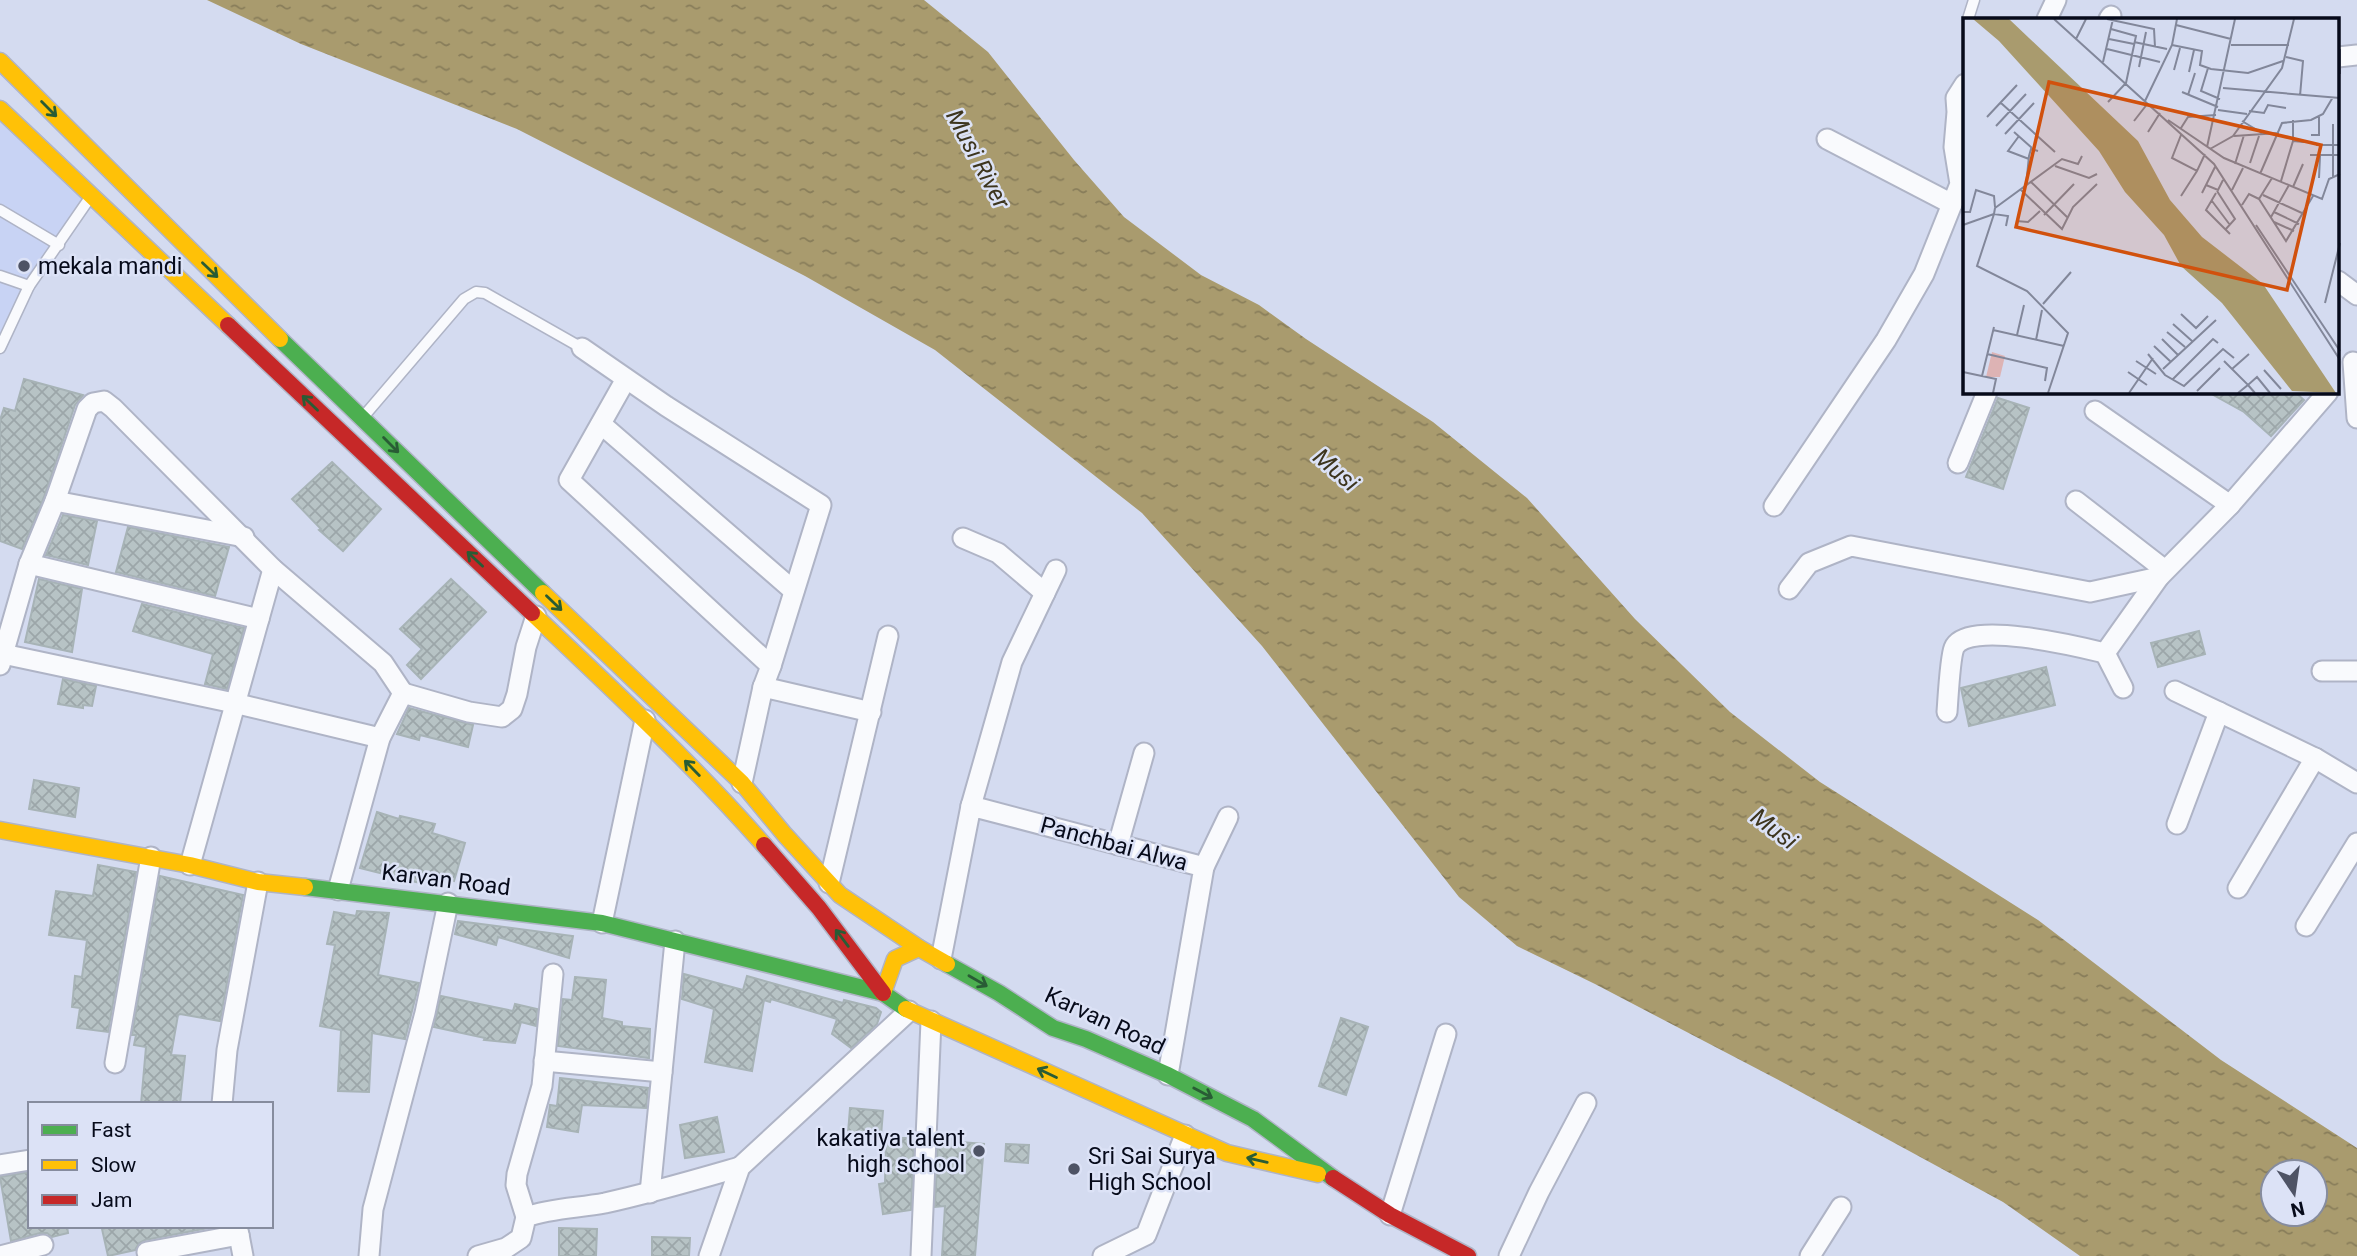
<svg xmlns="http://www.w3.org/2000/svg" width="2357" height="1256" viewBox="0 0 2357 1256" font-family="Roboto,sans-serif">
	<defs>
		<pattern id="water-ripples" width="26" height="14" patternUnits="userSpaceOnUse" patternTransform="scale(1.75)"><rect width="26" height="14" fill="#a99b6e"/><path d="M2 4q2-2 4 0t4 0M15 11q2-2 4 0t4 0" fill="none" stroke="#887d5a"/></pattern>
		<pattern id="building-cross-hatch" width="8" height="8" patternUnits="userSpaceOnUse" patternTransform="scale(1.75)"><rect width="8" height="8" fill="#b7c3c5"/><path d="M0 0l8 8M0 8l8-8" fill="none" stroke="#9ca6a9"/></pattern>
	</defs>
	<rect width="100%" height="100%" fill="#d4dbf0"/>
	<polygon fill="#c8d3f4" points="0,109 94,197 0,335"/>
	<path fill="url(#water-ripples)" fill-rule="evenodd" d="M207,0H924L988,52L1074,160L1124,217L1201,275L1259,305L1306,339L1433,422L1527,498L1635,619L1730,712L1820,782L2038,920L2221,1060L2357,1148V1256H2080L2003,1202L1786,1084L1595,984L1517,946L1459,897L1262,646L1142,513L935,350L805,276L517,129L301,44ZM2273,1172H2315V1214H2273Z"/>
	<g fill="url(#building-cross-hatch)" stroke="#a7b3b6" stroke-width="2">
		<polygon points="24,379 83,395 75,405 44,497 22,549 0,541 0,420 4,408 15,411"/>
		<polygon points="2208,392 2295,392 2304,400 2271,436 2244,412"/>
		<polygon points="1998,398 2029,408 2003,489 1966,477"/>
		<polygon points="332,462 381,509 343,551 319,530 321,529 292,499"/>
		<polygon points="63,515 97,521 88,565 46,555"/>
		<polygon points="128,527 229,547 215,596 116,572"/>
		<polygon points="39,579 82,589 72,652 25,642"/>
		<polygon points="451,579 486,612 421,679 407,665 422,649 400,629"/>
		<polygon points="142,604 244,628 227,689 205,684 213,654 133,631"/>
		<polygon points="2199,631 2205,654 2158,667 2151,643"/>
		<polygon points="2046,667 2055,705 1969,726 1961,688"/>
		<polygon points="63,679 96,686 92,706 83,705 83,708 58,704"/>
		<polygon points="409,708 473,725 468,747 420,735 419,740 397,734"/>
		<polygon points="34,780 79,788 75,817 29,809"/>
		<polygon points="377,812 399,819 400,816 435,824 432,833 465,843 454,881 423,871 420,883 360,868"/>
		<polygon points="98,865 136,872 108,1032 77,1028 80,1008 72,1007 75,976 82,977 87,940 49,935 56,891 93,896"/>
		<polygon points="160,876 243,895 220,1021 180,1014 178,1015 171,1055 185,1056 180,1104 141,1104 146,1047 134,1045 136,1035 132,1035"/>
		<polygon points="357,911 389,913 378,975 419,983 405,1039 372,1033 369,1092 338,1091 341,1030 320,1026 335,945 327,944 334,912 356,916"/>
		<polygon points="458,921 573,936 569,958 498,937 496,945 455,934"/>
		<polygon points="684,974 743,990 747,976 843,1003 844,1000 876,1008 881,1012 877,1024 851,1048 832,1034 837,1019 771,999 770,1002 764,1000 752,1071 705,1062 714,1009 682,999"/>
		<polygon points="575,977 606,980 602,1018 622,1022 622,1026 650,1029 649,1058 558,1046 563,999 572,1000"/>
		<polygon points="441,996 513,1011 515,1004 537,1009 536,1026 521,1022 515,1043 484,1040 485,1038 434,1027"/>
		<polygon points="1341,1018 1368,1027 1346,1095 1319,1086"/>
		<polygon points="560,1078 648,1088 646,1108 582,1105 578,1132 547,1127 550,1105 557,1106"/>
		<polygon points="850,1108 883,1111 881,1136 848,1133"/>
		<polygon points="717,1117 724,1152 685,1158 680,1125"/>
		<polygon points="886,1138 914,1138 911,1210 883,1214 879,1184 885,1183"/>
		<polygon points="938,1138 960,1139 960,1142 984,1144 975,1256 942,1256 945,1206 935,1207"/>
		<polygon points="1006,1144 1029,1145 1028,1163 1005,1161"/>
		<polygon points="30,1172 30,1226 67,1226 68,1233 52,1237 47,1233 40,1233 11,1241 0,1177"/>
		<polygon points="113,1226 219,1226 145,1240 139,1243 135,1250 108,1256 102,1229"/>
		<polygon points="559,1228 597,1229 596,1256 559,1256"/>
		<polygon points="652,1237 690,1238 689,1256 652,1256"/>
	</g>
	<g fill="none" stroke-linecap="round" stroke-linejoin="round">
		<g stroke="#afb4c6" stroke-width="13">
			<g id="lane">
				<polyline points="1968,19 1974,0"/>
				<polyline points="0,210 59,245"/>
				<polyline points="0,276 29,286"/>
				<polyline points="0,348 29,286 89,199"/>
				<polyline points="364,416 464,299 476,292 485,293 582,348"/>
			</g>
		</g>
		<g stroke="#afb4c6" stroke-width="23">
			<g id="street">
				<polyline points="2047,19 2056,0"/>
				<polyline points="2109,19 2111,16"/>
				<polyline points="2338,57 2357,55"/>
				<polyline points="1827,139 1952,204"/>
				<polyline points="2338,281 2357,295"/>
				<polyline points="582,348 666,406 821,505 771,666"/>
				<polyline points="2353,362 2357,418"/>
				<polyline points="626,379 569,480 771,666 763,687"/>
				<polyline points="2095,411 2230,505"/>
				<polyline points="601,424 794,591"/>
				<polyline points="1958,463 1987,392"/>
				<polyline points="55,501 244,537"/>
				<polyline points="2076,501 2165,570"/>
				<polyline points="1774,506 1886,340 1924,274 1960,184 1954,147 1957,112 1956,98 1965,84"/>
				<polyline points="963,538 998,553 1045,593"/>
				<polyline points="29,564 259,619"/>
				<polyline points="1789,589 1809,563 1851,546 2090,592 2159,577"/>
				<polyline points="2105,653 2123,688"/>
				<polyline points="3,654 234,703 380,738"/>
				<polyline points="0,665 29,564 55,501 87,409 93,403 104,401 113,408 273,569 383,663 403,693 380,738 338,890"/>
				<polyline points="2322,671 2357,671"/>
				<polyline points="2175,691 2315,758 2357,783"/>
				<polyline points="403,693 469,712 502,717 512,709 517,694 526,647 536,616"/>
				<path d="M1947,712C1948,699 1950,658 1954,648C1966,619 2080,647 2105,653L2159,577L2230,505L2328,392"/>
				<polyline points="742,783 763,687 871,712"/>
				<polyline points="971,806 1012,662 1056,570"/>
				<polyline points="2177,824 2219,712"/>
				<polyline points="1118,845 1144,753"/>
				<polyline points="190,865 273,569"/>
				<polyline points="1204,867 1228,817"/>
				<polyline points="829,883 888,636"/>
				<polyline points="2238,888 2315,758"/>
				<polyline points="602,923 645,720"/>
				<polyline points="2306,926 2357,843"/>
				<polyline points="941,959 971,806 1204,867 1168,1075"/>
				<polyline points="544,1061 662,1072"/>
				<polyline points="115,1063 151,857"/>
				<polyline points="222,1104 227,1050 258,882"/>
				<polyline points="0,1165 30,1160"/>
				<polyline points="650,1193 675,941"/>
				<polyline points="1390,1215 1446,1034"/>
				<polyline points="526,1217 516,1185 517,1174 542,1086 553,974"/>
				<polyline points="239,1235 243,1256"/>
				<polyline points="147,1252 239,1235 237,1226"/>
				<polyline points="0,1256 43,1245"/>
				<polyline points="369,1256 373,1209 425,1013 448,903"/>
				<path d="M478,1256L506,1248L521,1238L526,1217C551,1208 579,1208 605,1203C651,1193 695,1180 740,1167"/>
				<polyline points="709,1256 740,1167 909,1011"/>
				<polyline points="921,1256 931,1021"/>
				<polyline points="1103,1256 1146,1235 1185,1135"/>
				<polyline points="1509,1256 1539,1192 1586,1103"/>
				<polyline points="1810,1256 1841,1207"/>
			</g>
		</g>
		<g stroke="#afb4c6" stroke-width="19">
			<g id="fast">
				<polyline points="280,339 543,593"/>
				<polyline points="305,887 602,923 883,993 906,1009"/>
				<polyline points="947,964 999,993 1053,1028 1086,1039 1168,1075 1253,1119 1333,1178"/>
			</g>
		</g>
		<g stroke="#afb4c6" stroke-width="19">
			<g id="slow">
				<polyline points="0,61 280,339"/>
				<polyline points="0,109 228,325"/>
				<polyline points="543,593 742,783 785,835 840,895 919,948 947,964"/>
				<path d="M532,613C611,688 692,763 764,845"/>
				<polyline points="0,830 190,865 258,882 305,887"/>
				<polyline points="883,993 895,959 919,948"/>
				<polyline points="906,1009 1227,1153 1318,1174"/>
			</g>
		</g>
		<g stroke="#afb4c6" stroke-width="19">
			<g id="jam">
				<polyline points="228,325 532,613"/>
				<polyline points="764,845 819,908 883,993"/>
				<polyline points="1333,1178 1390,1215 1468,1256"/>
			</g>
		</g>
		<use href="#lane" stroke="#f9fafd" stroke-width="10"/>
		<use href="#street" stroke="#f9fafd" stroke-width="19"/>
		<use href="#fast" stroke="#4caf50" stroke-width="16"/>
		<use href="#slow" stroke="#ffc107" stroke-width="16"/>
		<use href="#jam" stroke="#c62828" stroke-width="16"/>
	</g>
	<defs><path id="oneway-shaft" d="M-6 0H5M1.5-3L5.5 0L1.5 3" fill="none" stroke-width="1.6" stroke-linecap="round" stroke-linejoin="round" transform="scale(1.75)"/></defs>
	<g stroke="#295c35">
		<use href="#oneway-shaft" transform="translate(49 109) rotate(45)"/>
		<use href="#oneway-shaft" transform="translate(210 270) rotate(44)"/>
		<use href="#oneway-shaft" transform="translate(310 403) rotate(-136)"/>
		<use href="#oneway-shaft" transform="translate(391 445) rotate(45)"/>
		<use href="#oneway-shaft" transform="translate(475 559) rotate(-137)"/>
		<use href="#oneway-shaft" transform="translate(554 603) rotate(44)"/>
		<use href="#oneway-shaft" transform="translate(692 768) rotate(-134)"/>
		<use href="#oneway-shaft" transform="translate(842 938) rotate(-127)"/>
		<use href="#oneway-shaft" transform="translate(978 981) rotate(30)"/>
		<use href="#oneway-shaft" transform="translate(1047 1073) rotate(-155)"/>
		<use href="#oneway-shaft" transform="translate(1203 1093) rotate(28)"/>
		<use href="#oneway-shaft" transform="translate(1257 1160) rotate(-167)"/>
	</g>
	<g fill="#4e5365" stroke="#dce2f6" stroke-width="2.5">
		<circle cx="24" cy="266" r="7"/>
		<circle cx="979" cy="1151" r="7"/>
		<circle cx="1074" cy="1169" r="7"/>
	</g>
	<g text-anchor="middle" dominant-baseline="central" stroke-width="5" stroke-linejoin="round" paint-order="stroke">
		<g font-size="23" fill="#060a1a" stroke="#dce2f6" text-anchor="start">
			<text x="38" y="266">mekala mandi</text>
			<text x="965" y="1138" text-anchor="end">kakatiya talent<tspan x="965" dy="26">high school</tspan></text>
			<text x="1088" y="1156">Sri Sai Surya<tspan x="1088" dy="26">High School</tspan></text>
		</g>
		<g font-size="23" fill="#060a1a" stroke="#dce2f6">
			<text transform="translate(1114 844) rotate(15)">Panchbai Alwa</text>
			<text transform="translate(446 880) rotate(7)">Karvan Road</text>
			<text transform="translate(1105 1021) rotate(25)">Karvan Road</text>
		</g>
		<g font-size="24" font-style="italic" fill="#3d351e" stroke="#dce2f6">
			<text transform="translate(978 159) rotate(62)">Musi River</text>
			<text transform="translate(1336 470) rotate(41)">Musi</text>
			<text transform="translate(1774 829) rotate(37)">Musi</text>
		</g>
	</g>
	<g transform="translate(1963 18)">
		<rect width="376" height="376" fill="#d4dbf0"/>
		<path d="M29,334L42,338L37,359H23Z" fill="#ddb3b4"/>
		<path d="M10,1H46L175,123L207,182L239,219L300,266L373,375L329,373L259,285L218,248L201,217L162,174L136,133L36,23Z" fill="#a99b6e"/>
		<path fill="none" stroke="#82879a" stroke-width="2" d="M91,1L251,146L377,342M144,1L191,11L192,29M213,7L268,21M113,21L123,1M146,21L171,26M171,24L204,31M209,27L239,33L237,47L248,51L285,55L320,43M268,27H326M144,31L197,44M377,31V56M323,39L340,43L337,78M140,44L150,1M176,49L183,14M245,50L238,73L257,81M211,52L217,30M226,54L231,32M260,70L377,80M219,74L255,89M225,77L232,55M182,83L209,27L214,1M145,84L163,65L173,18L148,11M38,85L92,134M255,92L284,96M286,93L301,95L305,87L323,90M24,99L54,67M205,102L261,140L359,181L366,161L377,156M171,103L185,85M279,103L299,115M33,108L63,76M218,110L225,99L253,97M51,114L69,130M185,114L197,95M42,116L71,85M218,117L209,140L234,153L242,136M348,117H356V98M56,118L45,133L66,141M271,118L316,115M330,123V102M353,127H377M244,129L272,1M247,131L270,118L319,50L331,1M347,137H377M287,145L296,118M272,146L281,117M92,148L126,160L134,156M297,156L319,105L348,102L360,96L370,79M370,159V106M309,160L296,181L323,223L350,178M356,160L357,138M318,163L330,123L341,124M68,164L104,199M243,167L255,172L260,162M63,168L66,138L68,131L75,133M330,169L340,146M58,172L99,211L110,189L134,166M269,172L280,150M254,173L272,201L262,212M239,175L252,149M253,175L243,192L267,216M300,177L341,196M218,178L234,153M249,183L267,207M279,187L286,176L296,181M0,194H7L13,172L31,178L32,189M311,194L336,206M81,197L111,166M308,199L326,167M53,203L65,204L77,193M311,204L331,213M0,207L31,196L32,190L99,141L115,146L119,138M293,207L377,333M43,208L45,198L31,196L14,248L64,273L105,315L85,375M362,285L377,225M80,286L108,254M218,296L233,310L245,298M210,306L229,323M30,312L101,328M204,314L222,329M54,317L61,287M199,321L215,337M73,322L79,292M191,328L208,344M24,336L84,350L82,363M185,336L202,357L221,368L260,331L271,340M173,343L193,356M261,343L285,367L294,359L307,375M200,351L253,302M269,351L286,336M301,352L318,371M0,354L33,361L30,375M165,354L184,367M19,358L31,309M209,362L250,321L255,325M234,373L257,350M166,375L190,340M275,375L285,367L292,375"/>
		<path fill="#d1510d" fill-opacity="0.15" stroke="#d1510d" stroke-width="3.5" d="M86,64L358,127L324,272L53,209Z"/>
		<rect width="376" height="376" fill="none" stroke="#060a1a" stroke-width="3.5"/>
	</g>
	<rect x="28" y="1102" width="245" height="126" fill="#dce2f6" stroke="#868c9e" stroke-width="2"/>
	<rect x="42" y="1125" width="35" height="10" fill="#4caf50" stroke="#868c9e" stroke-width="2"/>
	<text x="91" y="1137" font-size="21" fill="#060a1a">Fast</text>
	<rect x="42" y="1160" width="35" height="10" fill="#ffc107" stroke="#868c9e" stroke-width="2"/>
	<text x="91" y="1172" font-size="21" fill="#060a1a">Slow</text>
	<rect x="42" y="1195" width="35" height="10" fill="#c62828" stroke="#868c9e" stroke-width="2"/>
	<text x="91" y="1207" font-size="21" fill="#060a1a">Jam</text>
	<g transform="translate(2294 1193) rotate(167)"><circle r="33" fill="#dce2f6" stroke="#868c9e" stroke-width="2"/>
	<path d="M0-5L12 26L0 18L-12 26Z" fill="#4e5365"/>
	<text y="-10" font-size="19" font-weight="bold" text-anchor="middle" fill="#060a1a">N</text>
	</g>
</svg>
